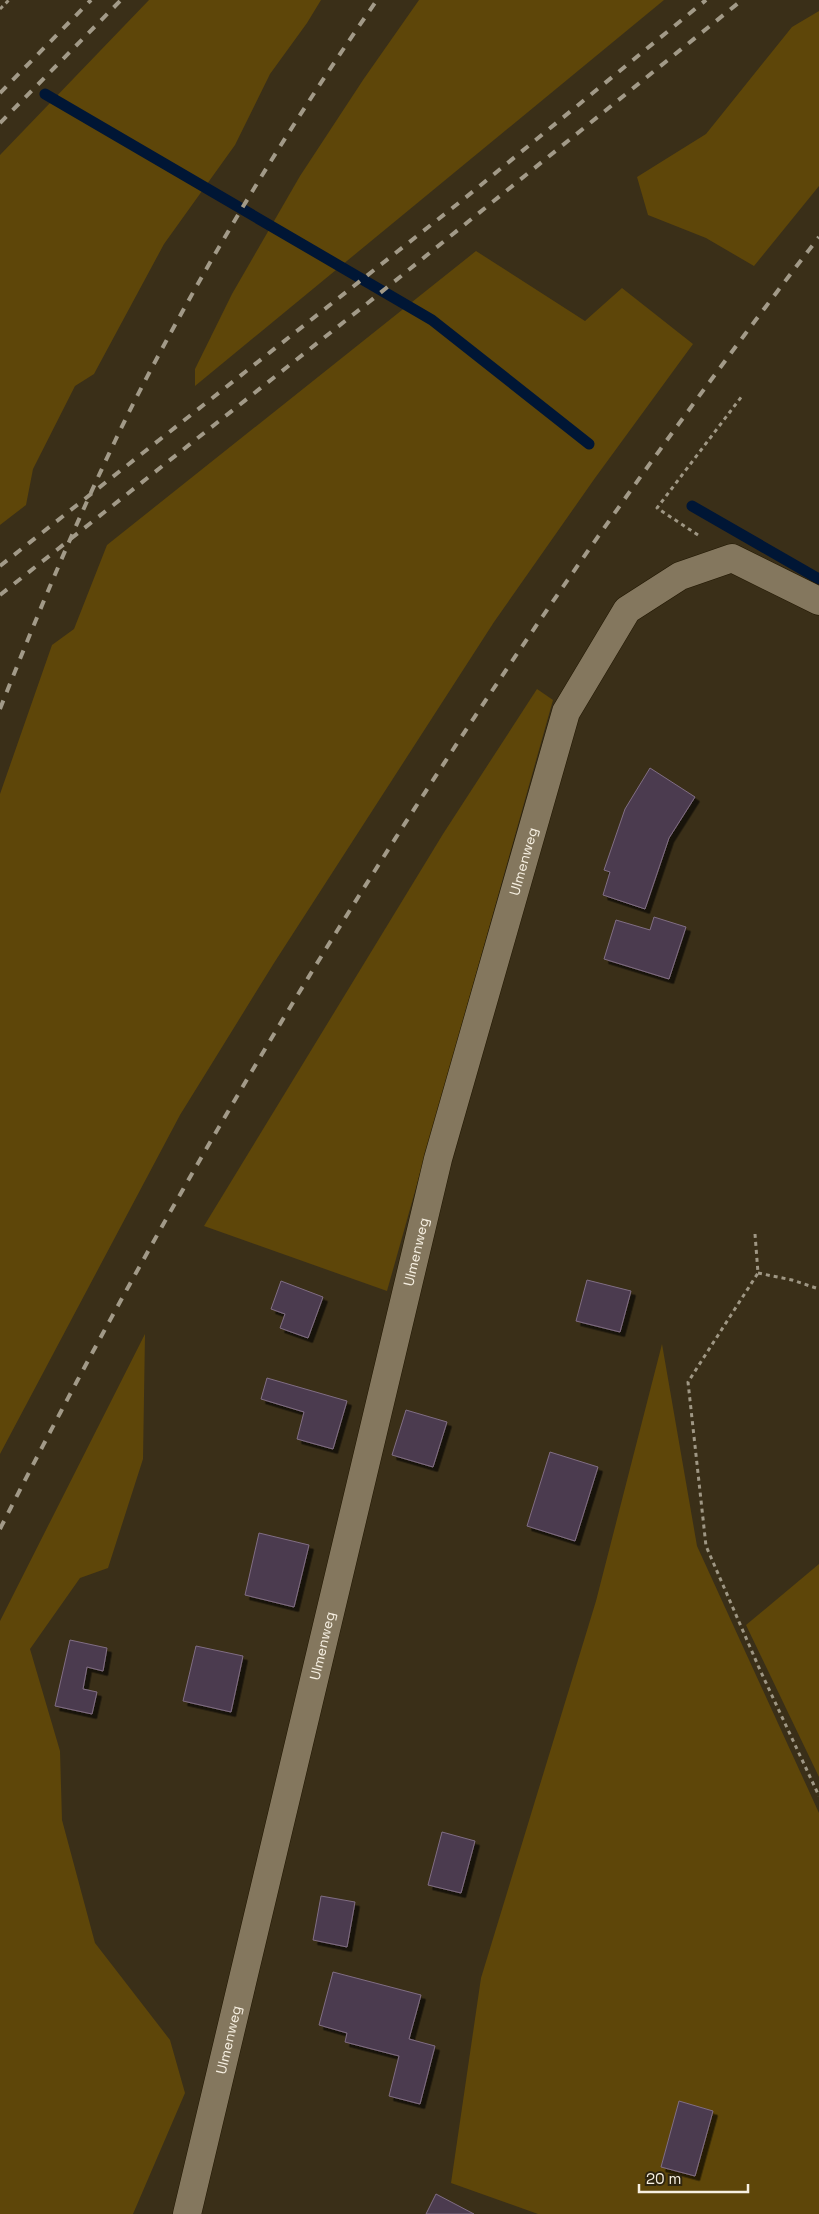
<svg xmlns="http://www.w3.org/2000/svg" width="819" height="2214" viewBox="0 0 819 2214" font-family="'Space Grotesk',sans-serif">
	<defs>
		<filter id="shadow"><feDropShadow dx="4.5" dy="4.5" stdDeviation="0" flood-color="#0009"/></filter>
	</defs>
	<rect width="100%" height="100%" fill="#3a2f18"/>
	<g fill="#5e4609" fill-rule="evenodd">
		<polygon points="149,0 321,0 307,23 270,74 235,145 164,244 94,374 75,386 33,469 26,505 0,525 0,155"/>
		<polygon points="419,0 664,0 195,386 195,369 232,294 300,176 363,80"/>
		<polygon points="819,11 819,186 754,266 706,238 648,215 637,177 706,134 792,27"/>
		<polygon points="476,251 585,321 622,288 693,344 595,478 494,622 274,963 180,1115 0,1454 0,794 52,645 74,629 107,545"/>
		<polygon points="537,689 553,700 387,1291 204,1226 443,834"/>
		<polygon points="145,1334 143,1459 108,1568 80,1578 30,1649 60,1751 62,1820 95,1943 170,2040 185,2093 133,2214 0,2214 0,1621"/>
		<path d="M662,1344L697,1546L819,1813V2214H538L451,2183L481,1978L596,1601ZM679,2102L713,2111L695,2176L661,2167Z"/>
		<polygon points="819,1564 819,1777 746,1625"/>
	</g>
	<g fill="none" stroke-linecap="round" stroke-linejoin="round">
		<g stroke="#001635" stroke-width="11">
			<polyline points="45,94 432,320 589,444"/>
			<polyline points="692,506 819,579"/>
		</g>
	</g>
	<g fill="#4c3b4f" stroke="#806e84" filter="url(#shadow)">
		<polygon points="650,768 695,797 669,838 645,909 603,895 610,872 604,870 625,809"/>
		<polygon points="654,917 686,927 669,979 604,959 616,920 650,930"/>
		<polygon points="587,1280 631,1291 620,1332 576,1321"/>
		<polygon points="281,1281 323,1297 308,1338 280,1328 285,1314 271,1309"/>
		<polygon points="267,1378 347,1401 333,1449 297,1439 304,1412 261,1399"/>
		<polygon points="406,1410 447,1422 433,1467 392,1455"/>
		<polygon points="550,1452 598,1467 575,1541 527,1526"/>
		<polygon points="259,1533 309,1545 294,1607 245,1595"/>
		<polygon points="70,1640 107,1648 103,1671 87,1667 83,1689 97,1692 92,1714 55,1706"/>
		<polygon points="196,1646 243,1656 231,1712 183,1701"/>
		<polygon points="442,1832 475,1841 461,1893 428,1885"/>
		<polygon points="321,1896 355,1902 347,1947 313,1940"/>
		<polygon points="333,1972 421,1995 409,2039 435,2046 420,2104 389,2096 399,2056 345,2042 347,2033 319,2025"/>
		<polygon points="679,2101 713,2111 695,2176 661,2167"/>
		<polygon points="436,2194 474,2214 426,2214"/>
	</g>
	<g fill="none" stroke-linecap="round" stroke-linejoin="round">
		<g stroke="#211702" stroke-width="29">
			<g id="minor">
				<path id="s1" d="M187,2214L438,1159L566,712L627,610L680,576L732,558L819,601"/>
			</g>
		</g>
		<g stroke="#9f9784" stroke-width="3" stroke-dasharray="4 4" stroke-linecap="butt">
			<polyline points="0,9 9,0"/>
			<polyline points="698,535 657,508 742,396"/>
			<polyline points="755,1234 758,1273 688,1382 706,1546 760,1670 819,1796"/>
			<polyline points="758,1273 792,1280 819,1289"/>
		</g>
		<use href="#minor" stroke="#84775e" stroke-width="28"/>
		<g stroke="#a29a88" stroke-width="4" stroke-dasharray="9 9" stroke-linecap="butt">
			<polyline points="0,93 91,0"/>
			<polyline points="0,123 121,0"/>
			<polyline points="0,566 465,198 706,0"/>
			<polyline points="0,595 369,302 742,0"/>
			<path d="M0,709C36,618 73,529 115,441C142,384 173,328 204,273C258,179 315,89 377,0"/>
			<path d="M0,1529C231,1074 507,641 819,237"/>
		</g>
	</g>
	<g text-anchor="middle" dominant-baseline="central" stroke-width="4" stroke-linejoin="round" paint-order="stroke">
		<g font-size="14" fill="#f7f0e2" stroke="#2f250e">
			<text stroke="none"><textPath href="#s1" startOffset="1394">Ulmenweg</textPath></text>
			<text stroke="none"><textPath href="#s1" startOffset="989">Ulmenweg</textPath></text>
			<text stroke="none"><textPath href="#s1" startOffset="584">Ulmenweg</textPath></text>
			<text stroke="none"><textPath href="#s1" startOffset="179">Ulmenweg</textPath></text>
		</g>
	</g>
	<path d="M639 2184v8h109v-8" fill="none" stroke="#f7f0e2" stroke-width="2.5"/>
	<text x="646" y="2184" font-size="15" fill="#f7f0e2" stroke="#2f250e" stroke-width="4" paint-order="stroke">20 m</text>
</svg>
